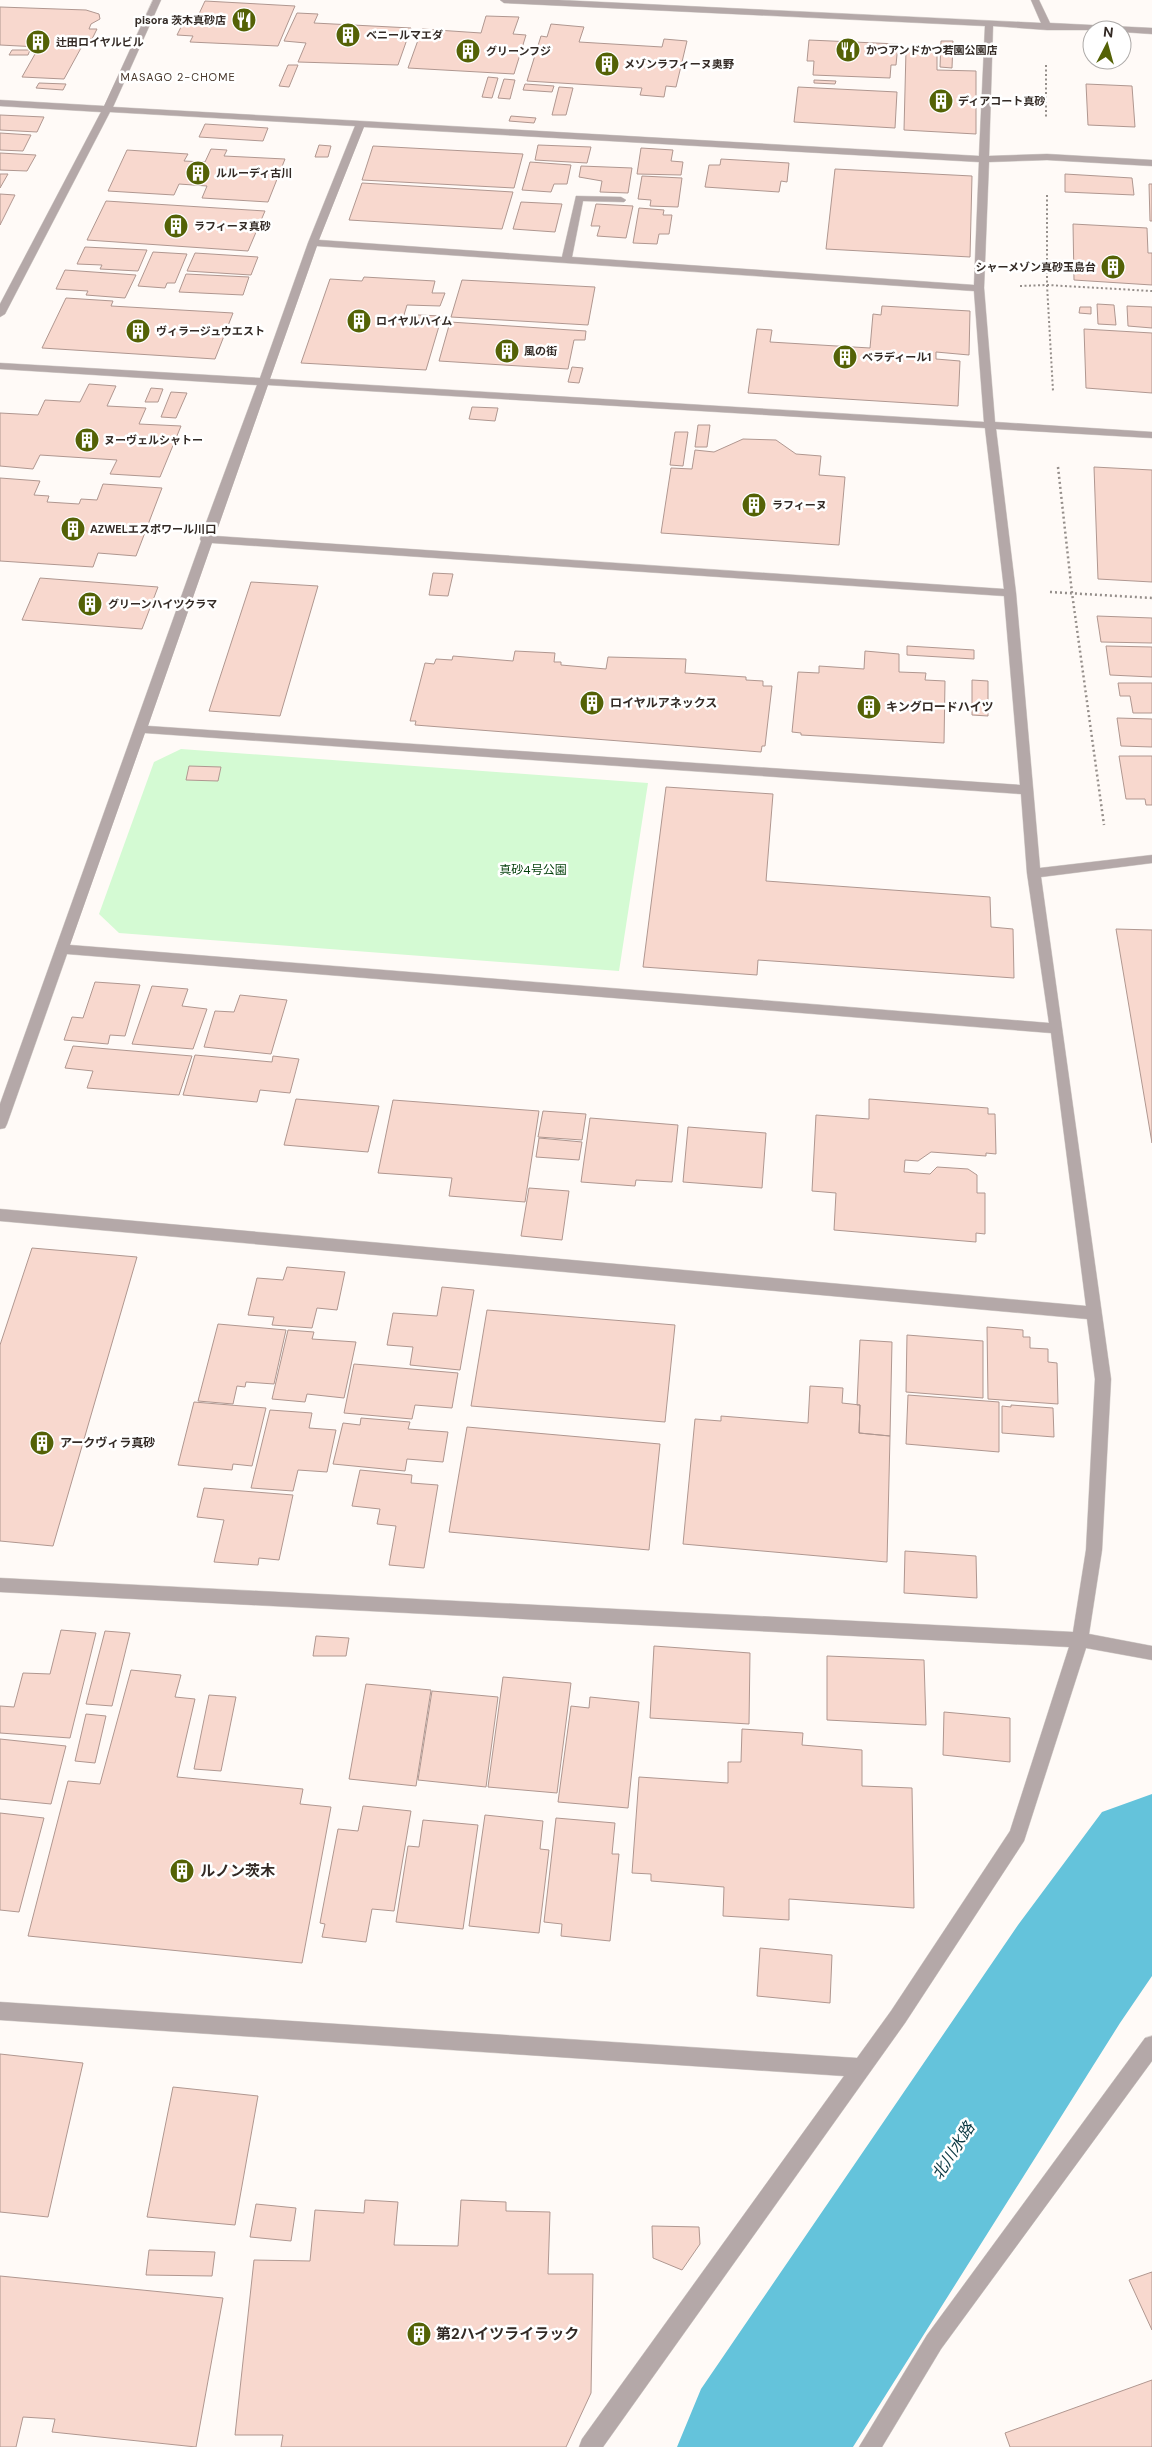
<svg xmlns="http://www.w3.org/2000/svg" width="1152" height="2447" viewBox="0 0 1152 2447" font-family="'DM Sans','Noto Sans JP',sans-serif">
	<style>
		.green { fill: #d4fad3 }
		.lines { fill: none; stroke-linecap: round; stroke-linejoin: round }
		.river { fill: #64c3db; fill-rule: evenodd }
		.building { fill: #f8d8ce; stroke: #b09790 }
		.minor-casing { stroke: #dad5d1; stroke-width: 1 }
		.path-far1 { stroke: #958e8a; stroke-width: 2; stroke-dasharray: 2 2.5; stroke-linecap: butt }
		.path { stroke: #958e8a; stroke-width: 2.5; stroke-dasharray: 2 3; stroke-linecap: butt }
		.minor { fill: #b4a8a8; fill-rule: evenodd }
		.labels { text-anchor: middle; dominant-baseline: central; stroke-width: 5; stroke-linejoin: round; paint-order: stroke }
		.far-poi-label { font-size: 11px; font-weight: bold; fill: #332a25; stroke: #fff; text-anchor: start }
		.far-neighbourhood-label { font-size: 11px; letter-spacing: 1px; fill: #463529; stroke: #fff }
		.poi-label { font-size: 12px; font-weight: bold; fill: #332a25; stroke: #fff; text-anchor: start }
		.park-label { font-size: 12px; fill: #003d08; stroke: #fff }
		.near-poi-label { font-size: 15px; font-weight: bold; fill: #332a25; stroke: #fff; text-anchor: start }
		.near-water-label { font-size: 16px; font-style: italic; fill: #0c3943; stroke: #fff }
	</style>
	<rect width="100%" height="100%" fill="#fffaf7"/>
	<path class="green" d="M181,749L648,783L619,971L119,933L99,914L154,762Z"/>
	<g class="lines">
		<path class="river" d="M1152,1794V1976L1120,2023L853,2447H677L701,2389L1018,1925L1102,1812Z"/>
	</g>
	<path class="building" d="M205,1L295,6L278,46L190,42L193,36L177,35L187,15L198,16Z
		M0,7L86,10L99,14L100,19L91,24L89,29H97L92,39H78L73,47L81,48L64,79L22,77L39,47L0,45Z
		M297,13L318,14L314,23L411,28L398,65L298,62L306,43L284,41Z
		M486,16L519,17L513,34L526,35L514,74L408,68L422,29L481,33Z
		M551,24L584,27L579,42L662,47L664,39L687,41L676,87L666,86L664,97L640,95L642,88L527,81L541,36L547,37Z
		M809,40L898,44L896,65H891L890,78L813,75L814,61H807Z
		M941,41H953L952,68L940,67Z
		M12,50H30L28,55H9Z
		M906,50L937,51V70L976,71V134L904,130Z
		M288,65H298L289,87L279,86Z
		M488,77L498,78L492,98L482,97Z
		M504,79L515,80L510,99L498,98Z
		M814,80L836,81L835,84L814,83Z
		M39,83L66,84L63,90L36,88Z
		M525,84L554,86L552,92L523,90Z
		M1086,84L1132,86L1135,127L1088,125Z
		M559,87L573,88L566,115H552Z
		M798,87L897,92L895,128L794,122Z
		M0,115L44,117L37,132L0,130Z
		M511,116L536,118L534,123L509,121Z
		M205,124L268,128L263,141L199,137Z
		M0,133L31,135L23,151L0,150Z
		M319,145L331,146L328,157H315Z
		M538,145L591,147L587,163L535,160Z
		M373,146L523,154L514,188L362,180Z
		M641,148L673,150L671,161L683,162L681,175L637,174Z
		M211,149L227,150L224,156L285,159L268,202L202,198L207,186L179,184L174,195L108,191L127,150L188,154L184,161L205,162Z
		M0,153L36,155L27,171L0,170Z
		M721,159L789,163L787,182L781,181L779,192L705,187L709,165H720Z
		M530,162L571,165L567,184H554L551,192L522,190Z
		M581,166L632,168L628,193L600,192L602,181L579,177Z
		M835,169L972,176L970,257L826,249Z
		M0,174H8L0,188Z
		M1065,174L1132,178L1134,195L1065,192Z
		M642,176L682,178L678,207L650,206L651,200L638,199Z
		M362,183L513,192L502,229L349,220Z
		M1149,184H1152V221H1150Z
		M0,194L15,195L0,225Z
		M106,201L265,211L248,251L87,240Z
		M521,202L562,204L555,232L513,229Z
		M596,204L633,206L626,238L597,236L600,226H591Z
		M639,208L664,210L663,215H672L669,234H659L657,244L633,243Z
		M1073,224L1147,228L1148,253H1152V285L1074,280Z
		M85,247L147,250L138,271L100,269L102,265L77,264Z
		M153,252L187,254L175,283H167L165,288L138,286Z
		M195,253L258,257L251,275L187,271Z
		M65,270L136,275L125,298L86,295L88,291L56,289Z
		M186,274L249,277L243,295L179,292Z
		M364,277L435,281L432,293H445L440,306L407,305L401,325L415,326L418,315L442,316L426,370L301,363L330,279L362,281Z
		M462,280L595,287L588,325L451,317Z
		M66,298L113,301L111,306L233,313L215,359L42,348Z
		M1097,304L1114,305L1116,325L1098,324Z
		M882,306L970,311L969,355L936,352V359L960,361L958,406L748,393L757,329L772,330L770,342L870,348L873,314L881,315Z
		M1127,306L1152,307V328L1128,326Z
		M1080,307H1091V314L1079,313Z
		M450,322L586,331L585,340H574L568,369L439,361Z
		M1084,329L1152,333V393L1086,388Z
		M572,367L583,368L579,383L568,382Z
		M89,384L116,386L107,406L146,408L139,424L181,426L160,477L110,474L117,460L40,455L33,469L0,466V413L38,415L45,400L80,402Z
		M151,388L163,389L158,402H145Z
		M171,392L187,393L176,418L161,417Z
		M472,407L498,408L495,421L469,419Z
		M698,425H710L707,447H695Z
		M675,432H688L683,466L670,465Z
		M743,439L776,440L796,454L821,456L819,475L845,477L839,545L661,533L671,468L692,469L695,450L714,452Z
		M1094,467L1152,470V582L1098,579Z
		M0,478L40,481L34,495L49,496L47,502L79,504L81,499L97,500L103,484L162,488L136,556L98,553L93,567L0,561Z
		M433,573L453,574L448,596L429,595Z
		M40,578L158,587L142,629L22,620Z
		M251,582L318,586L280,716L209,711Z
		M1097,616L1152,618V643L1101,642Z
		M907,646L974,650V659L907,655Z
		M1106,646L1152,647V677L1110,675Z
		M515,651L555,653L554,662H561V665L606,669L608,657L686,659L685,673L746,677V680L763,681V686H772L765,746H762L761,752L415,725L416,721H410L425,663L434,664L436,659L452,660L453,656L513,661Z
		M865,651L899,654V672L926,673L925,680L945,681L944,743L801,735V733L792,732L798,672L819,673V666L864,669Z
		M972,680L988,681V716L972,715Z
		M1118,683H1152V713H1133L1130,696H1120Z
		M1117,718L1152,719V747L1121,746Z
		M1119,756H1152V805H1146L1145,799H1126Z
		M189,766L221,767L218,781L186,780Z
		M666,787L773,794L766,881L990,897L991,927L1013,929L1014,978L758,960L757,975L643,967Z
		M1116,929L1152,930V1143Z
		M95,982L140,985L125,1036L110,1035L108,1044L64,1040L72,1017L83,1018Z
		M152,986L188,989L182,1006L207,1009L193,1049L132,1044Z
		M240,995L287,1000L271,1054L204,1047L215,1011L234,1012Z
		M73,1046L192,1056L179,1095L87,1088L93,1071L65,1068Z
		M195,1055L272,1062L273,1056L299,1059L290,1093L260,1090L257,1102L183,1095Z
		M296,1099L379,1106L368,1152L284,1145Z
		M869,1099L988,1108V1114H995L996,1154L986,1153V1156L931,1152L918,1161L905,1160L904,1172L930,1174L937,1167L968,1169L977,1175V1193H985V1234L976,1233V1242L834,1230L836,1193L812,1191L816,1115L869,1119Z
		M393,1100L539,1111L525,1202L449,1196L452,1178L378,1173Z
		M543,1111L586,1114L582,1140L538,1137Z
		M590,1118L678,1125L672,1182L636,1180L635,1186L581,1182Z
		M688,1127L766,1133L762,1188L683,1182Z
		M539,1138L582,1142L579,1160L536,1157Z
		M529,1188L569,1191L562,1240L521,1236Z
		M32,1248L137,1257L53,1546L0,1541V1345Z
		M287,1267L345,1272L337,1310L317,1308L312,1328L272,1325L274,1317L248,1315L257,1278L283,1280Z
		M442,1287L474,1290L460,1370L410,1365L413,1347L387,1345L393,1313L437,1316Z
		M487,1310L675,1325L665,1422L471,1406Z
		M218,1324L286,1330L274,1384L246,1382L245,1387L237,1386L233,1404L198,1401Z
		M987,1327L1023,1330V1337H1030V1348L1048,1349V1362L1057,1363L1058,1404L988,1399Z
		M288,1330L314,1332L312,1339L356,1342L344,1398L307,1394L305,1402L272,1399Z
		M907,1335L983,1341V1398L906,1392Z
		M860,1340L892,1342L890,1436L859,1433L860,1405H857Z
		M354,1364L458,1373L452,1408L415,1405L412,1419L344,1413Z
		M810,1386L843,1388L842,1403L860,1405L859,1433L890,1436L887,1562L683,1544L695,1419L721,1421V1416L808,1423Z
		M908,1395L999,1402V1452L906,1444Z
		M194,1402L266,1408L252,1466L233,1464L232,1470L178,1465Z
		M1011,1405L1053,1408L1054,1437L1002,1433V1406L1011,1407Z
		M270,1410L312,1413L309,1428L336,1430L327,1472L298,1470L293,1491L251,1488Z
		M361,1418L410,1422L408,1429L448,1432L443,1462L407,1459L405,1471L333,1464L343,1423L360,1425Z
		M467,1427L660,1444L649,1550L449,1532Z
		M360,1470L412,1475L411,1483L438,1485L424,1568L389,1565L396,1526L377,1524L380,1509L352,1506Z
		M204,1488L293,1495L279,1560L259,1558L258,1565L214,1562L224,1520L197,1517Z
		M905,1551L976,1556L977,1598L904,1593Z
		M61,1630L96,1633L70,1738L0,1733V1706L14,1707L23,1673L50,1674Z
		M105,1631L130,1633L112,1706L86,1704Z
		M316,1636L349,1638L346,1656H313Z
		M654,1646L750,1653L749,1724L650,1718Z
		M827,1656L924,1660L926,1725L827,1720Z
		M131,1670L181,1675L175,1697L195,1699L177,1777L303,1789L300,1804L331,1807L302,1963L28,1936L68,1781L100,1784Z
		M503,1677L571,1683L557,1793L488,1787Z
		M366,1684L431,1690L416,1786L349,1779Z
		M432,1691L498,1697L486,1787L418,1780Z
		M209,1695L236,1697L221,1771L194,1769Z
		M590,1697L639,1702L628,1808L558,1802L571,1706L589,1708Z
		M944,1712L1010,1718V1762L943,1755Z
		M86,1714L106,1716L95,1763L75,1761Z
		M742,1729L803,1733L802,1745L862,1750V1786L912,1788L914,1908L789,1899V1920L723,1916L724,1887L651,1881V1874L632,1873L639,1777L728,1783V1762H741Z
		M0,1739L66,1746L51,1804L0,1799Z
		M363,1806L411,1811L394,1911L372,1909L366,1942L322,1937L325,1924L320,1923L338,1829L358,1831Z
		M0,1813L44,1818L19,1912L0,1910Z
		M485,1815L543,1821L540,1849L549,1850L539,1933L469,1926Z
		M556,1818L615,1823L612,1854H619L610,1941L561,1936L562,1924L544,1922Z
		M423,1820L478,1825L463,1929L396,1922L408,1846L419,1847Z
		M760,1948L832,1955L830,2003L757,1996Z
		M0,2054L83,2063L48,2217L0,2212Z
		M173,2087L258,2096L235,2225L147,2217Z
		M365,2200L398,2202L394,2245L458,2246L461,2200L506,2202V2211L550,2212L548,2274H593L591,2393L566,2447H281L283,2435H235L254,2260L310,2261L315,2210L364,2213Z
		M256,2204L296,2208L291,2241L250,2237Z
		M652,2226L699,2227L700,2244L682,2270L653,2258Z
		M149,2250L215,2252L212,2276L146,2275Z
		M1152,2272V2330L1129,2280Z
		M0,2276L223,2298L196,2447L52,2432L55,2419L23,2417L16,2447H0Z
		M1152,2380V2447H1010L1005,2433Z"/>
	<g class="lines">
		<defs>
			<path id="minor" d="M153,0H161L113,107L979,156L985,26L504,3L500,0H559L1041,23L1031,0H1039L1050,23L1152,28V34L1122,32V30H1047L993,26L989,156L1047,154L1152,160V166L1047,160L989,162L984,288L995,422L1152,432V438L996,429L1016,593L1040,868L1152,855V863L1041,877L1111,1379L1102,1550L1089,1634L1152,1646V1660L1086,1648L1024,1841L905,2023L603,2447H579L582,2439L844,2076L0,2020V2002L857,2058L891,2011L1010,1831L1069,1647L0,1592V1578L1073,1632L1086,1550L1095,1379L1087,1319L0,1221V1209L1086,1306L1051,1033L67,954L7,1124L5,1128L0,1129V1104L201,541L200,539L257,385L0,369V363L260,378L308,243L355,126L110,112L5,314L0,317V304L101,112L0,106V100L104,106ZM364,127L979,162L974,285L572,257L583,201L624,202L626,200L621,197L576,196L562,257L319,240ZM317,246L974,291L984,422L270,379ZM268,385L985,428L1004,589L215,536ZM212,543L1004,596L1020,785L148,726ZM145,733L1021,794L1027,873L1049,1023L70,945Z
				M1152,2036V2061L941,2349L882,2447H859L927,2335L1145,2038Z"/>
		</defs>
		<use href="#minor" class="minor-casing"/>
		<path class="path-far1" d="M1046,65V119
			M1047,195V285L1053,391
			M1020,286L1047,285L1152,291"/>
		<path class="path" d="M1058,467L1072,593L1104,825
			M1050,592L1152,598"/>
		<use href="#minor" class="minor"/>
	</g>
	<defs>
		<symbol id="restaurant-disc" viewBox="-11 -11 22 22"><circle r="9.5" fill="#546206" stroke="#fff"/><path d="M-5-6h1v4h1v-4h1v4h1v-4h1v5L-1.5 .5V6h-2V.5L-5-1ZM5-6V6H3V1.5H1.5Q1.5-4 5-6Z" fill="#fff"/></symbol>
		<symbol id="building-disc" viewBox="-11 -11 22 22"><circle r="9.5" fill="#546206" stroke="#fff"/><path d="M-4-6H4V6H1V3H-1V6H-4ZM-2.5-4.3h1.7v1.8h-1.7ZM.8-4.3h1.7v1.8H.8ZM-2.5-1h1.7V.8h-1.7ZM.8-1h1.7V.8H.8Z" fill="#fff"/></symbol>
	</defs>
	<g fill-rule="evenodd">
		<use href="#restaurant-disc" x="230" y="6" width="28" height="28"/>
		<use href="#building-disc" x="334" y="21" width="28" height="28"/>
		<use href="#building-disc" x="24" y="28" width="28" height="28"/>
		<use href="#restaurant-disc" x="834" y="36" width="28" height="28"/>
		<use href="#building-disc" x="454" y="37" width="28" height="28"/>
		<use href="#building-disc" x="593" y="50" width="28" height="28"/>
		<use href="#building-disc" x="927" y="87" width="28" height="28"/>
		<use href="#building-disc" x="184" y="159" width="28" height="28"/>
		<use href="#building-disc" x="162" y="212" width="28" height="28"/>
		<use href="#building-disc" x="1099" y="253" width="28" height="28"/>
		<use href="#building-disc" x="345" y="307" width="28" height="28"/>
		<use href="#building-disc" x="124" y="317" width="28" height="28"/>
		<use href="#building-disc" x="493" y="337" width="28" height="28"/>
		<use href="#building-disc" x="831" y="343" width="28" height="28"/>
		<use href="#building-disc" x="73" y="426" width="28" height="28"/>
		<use href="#building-disc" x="740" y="491" width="28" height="28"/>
		<use href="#building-disc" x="59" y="515" width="28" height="28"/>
		<use href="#building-disc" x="76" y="590" width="28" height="28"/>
		<use href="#building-disc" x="578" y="689" width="28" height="28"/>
		<use href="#building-disc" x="855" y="693" width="28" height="28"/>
		<use href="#building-disc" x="28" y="1429" width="28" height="28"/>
		<use href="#building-disc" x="168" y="1857" width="28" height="28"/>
		<use href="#building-disc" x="405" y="2320" width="28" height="28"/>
	</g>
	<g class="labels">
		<g class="far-poi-label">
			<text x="226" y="20" text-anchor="end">pisora 茨木真砂店</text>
			<text x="366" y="35">ベニールマエダ</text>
			<text x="56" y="42">辻田ロイヤルビル</text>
			<text x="866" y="50">かつアンドかつ若園公園店</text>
			<text x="486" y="51">グリーンフジ</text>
			<text x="624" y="64">メゾンラフィーヌ奥野</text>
			<text x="958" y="101">ディアコート真砂</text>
			<text x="216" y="173">ルルーディ古川</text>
			<text x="194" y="226">ラフィーヌ真砂</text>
			<text x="1096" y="267" text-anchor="end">シャーメゾン真砂玉島台</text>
			<text x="376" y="321">ロイヤルハイム</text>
			<text x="156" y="331">ヴィラージュウエスト</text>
			<text x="524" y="351">風の街</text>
			<text x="862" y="357">ベラディール1</text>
			<text x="104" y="440">ヌーヴェルシャトー</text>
			<text x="772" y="505">ラフィーヌ</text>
			<text x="90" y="529">AZWELエスポワール川口</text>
			<text x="108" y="604">グリーンハイツクラマ</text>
		</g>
		<g class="far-neighbourhood-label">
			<text x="178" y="77">MASAGO 2-CHOME</text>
		</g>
		<g class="poi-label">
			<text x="610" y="703">ロイヤルアネックス</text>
			<text x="886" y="707">キングロードハイツ</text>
			<text x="60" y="1443">アークヴィラ真砂</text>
		</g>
		<g class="park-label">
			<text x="533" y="870">真砂4号公園</text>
		</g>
		<g class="near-poi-label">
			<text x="200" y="1871">ルノン茨木</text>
			<text x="436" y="2334">第2ハイツライラック</text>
		</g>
		<g class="near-water-label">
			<text transform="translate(953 2151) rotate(-57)">北川水路</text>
		</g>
	</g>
	<g transform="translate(1107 45) rotate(6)"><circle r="24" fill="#ffffff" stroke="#adaaa8"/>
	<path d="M0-4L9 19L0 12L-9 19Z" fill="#546206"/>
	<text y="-8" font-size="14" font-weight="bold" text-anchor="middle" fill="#332a25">N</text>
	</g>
</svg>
